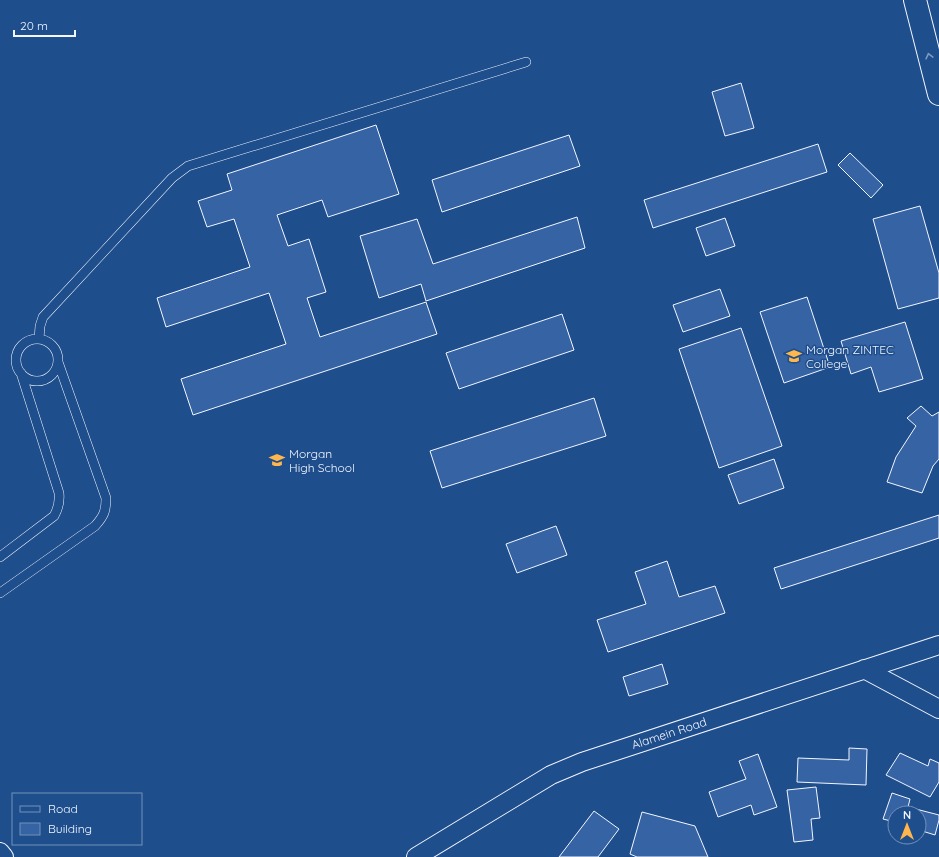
<svg xmlns="http://www.w3.org/2000/svg" width="939" height="857" viewBox="0 0 939 857" font-family="Quicksand,sans-serif">
	<style>
		.building { fill: #3563a3; stroke: #f2f6ff }
		.lines { fill: none; stroke-linecap: round; stroke-linejoin: round }
		.lane-casing { stroke: #f2f6ff; stroke-width: 10 }
		.street-casing { stroke: #f2f6ff; stroke-width: 20 }
		.secondary-casing { stroke: #f2f6ff; stroke-width: 24 }
		.lane { stroke: #1f4e8c; stroke-width: 9 }
		.street { stroke: #1f4e8c; stroke-width: 18 }
		.secondary { stroke: #1f4e8c; stroke-width: 22 }
		.oneway { stroke: #7e9ac0 }
		.labels { text-anchor: middle; dominant-baseline: central; stroke-width: 3; stroke-linejoin: round; paint-order: stroke }
		.poi-label { font-size: 12px; fill: #f2f6ff; stroke: #1f4e8c; text-anchor: start }
		.street-label { font-size: 12px; fill: #f2f6ff; stroke: #1f4e8c }
	</style>
	<rect width="100%" height="100%" fill="#1f4e8c"/>
	<path class="building" d="M741,83L754,128L725,136L712,92Z
		M376,125L399,194L328,217L322,200L277,215L288,246L309,239L326,292L307,298L320,337L426,302L437,334L193,415L181,379L286,344L269,293L166,327L157,298L250,267L234,219L207,227L198,201L232,190L227,174Z
		M569,135L580,166L442,212L432,180Z
		M818,144L827,172L653,228L644,200Z
		M850,153L883,185L871,198L838,165Z
		M920,206L939,273V298L898,309L873,219Z
		M577,217L585,248L426,301L421,284L379,298L360,236L417,219L433,264Z
		M725,218L735,246L706,256L696,228Z
		M720,289L730,316L683,332L673,305Z
		M807,297L830,367L784,383L760,312Z
		M562,314L574,350L459,389L446,353Z
		M905,322L923,379L879,392L871,367L851,374L841,341Z
		M741,328L782,446L719,468L679,349Z
		M594,398L606,436L442,488L430,451Z
		M921,406L932,416L939,412V459L933,466L922,493L887,482L896,457L916,426L907,418Z
		M774,459L784,488L739,504L728,475Z
		M939,515V538L781,589L774,568Z
		M556,526L567,555L517,573L506,544Z
		M667,561L679,597L715,586L725,613L608,652L597,620L646,604L635,572Z
		M662,664L668,684L629,696L623,677Z
		M849,748L867,749L866,785L797,782L798,758L849,760Z
		M900,753L928,766L930,759L939,763V782L930,797L886,775Z
		M758,754L777,807L754,815L751,805L718,817L709,792L746,779L739,761Z
		M816,787L820,818L811,819L813,840L794,842L787,790Z
		M892,793L910,799L908,807L939,815V820L935,835L919,830V813H895V822L883,819Z
		M594,811L619,829L598,857H559Z
		M642,812L695,826L708,857H637L630,854Z"/>
	<g class="lines">
		<defs>
			<path id="lane" d="M39,339L40,326L43,317L172,178L188,166L526,62
				M16 360a21 21 0 1 1 42 0a21 21 0 1 1-42 0Z
				M0,557L54,516C58,509 60,502 59,493L21,373
				M0,593L95,526C104,516 106,511 106,498L58,362"/>
			<path id="street" d="M864,669L939,709
				M0,852L4,857
				M416,857L551,775L582,762L939,645"/>
			<path id="secondary" d="M915,0L939,94"/>
		</defs>
		<use href="#lane" class="lane-casing"/>
		<use href="#street" class="street-casing"/>
		<use href="#secondary" class="secondary-casing"/>
		<use href="#lane" class="lane"/>
		<use href="#street" class="street"/>
		<use href="#secondary" class="secondary"/>
	</g>
	<defs><path id="oneway-chevron" d="M-2-3.5L2.5 0L-2 3.5" fill="none" stroke-width="1.6" stroke-linecap="round" stroke-linejoin="round"/></defs>
	<use class="oneway" href="#oneway-chevron" transform="translate(929 56) rotate(-104)"/>
	<defs>
		<symbol id="school-bare" viewBox="-9 -9 18 18"><path d="M0-5L7-2L0 1L-7-2ZM-4 1L0 2.5L4 1V4Q0 6-4 4Z" fill="#ffb74d" stroke="#1f4e8c" stroke-width="2.5" paint-order="stroke"/></symbol>
	</defs>
	<g fill-rule="evenodd">
		<use href="#school-bare" x="783" y="345" width="22" height="22"/>
		<use href="#school-bare" x="266" y="449" width="22" height="22"/>
	</g>
	<g class="labels">
		<g class="poi-label">
			<text x="806" y="349">Morgan ZINTEC<tspan x="806" dy="14">College</tspan></text>
			<text x="289" y="453">Morgan<tspan x="289" dy="14">High School</tspan></text>
		</g>
		<g class="street-label">
			<text transform="translate(669 733) rotate(-18)">Alamein Road</text>
		</g>
	</g>
	<rect x="12" y="793" width="130" height="52" fill="#1f4e8c" stroke="#7391ba"/>
	<rect x="20" y="806" width="20" height="6" fill="#1f4e8c" stroke="#7391ba"/>
	<text x="48" y="813" font-size="12" fill="#f2f6ff">Road</text>
	<rect x="20" y="823" width="20" height="12" fill="#3563a3" stroke="#7391ba"/>
	<text x="48" y="833" font-size="12" fill="#f2f6ff">Building</text>
	<g transform="translate(907 825)"><circle r="19" fill="#1f4e8c" stroke="#7391ba"/>
	<path d="M0-3L7 15L0 10L-7 15Z" fill="#ffb74d"/>
	<text y="-6" font-size="11" font-weight="bold" text-anchor="middle" fill="#f2f6ff">N</text>
	</g>
	<path d="M14 30v6h61v-6" fill="none" stroke="#f2f6ff" stroke-width="2"/>
	<text x="20" y="30" font-size="12" fill="#f2f6ff" stroke="#1f4e8c" stroke-width="3" paint-order="stroke">20 m</text>
</svg>
